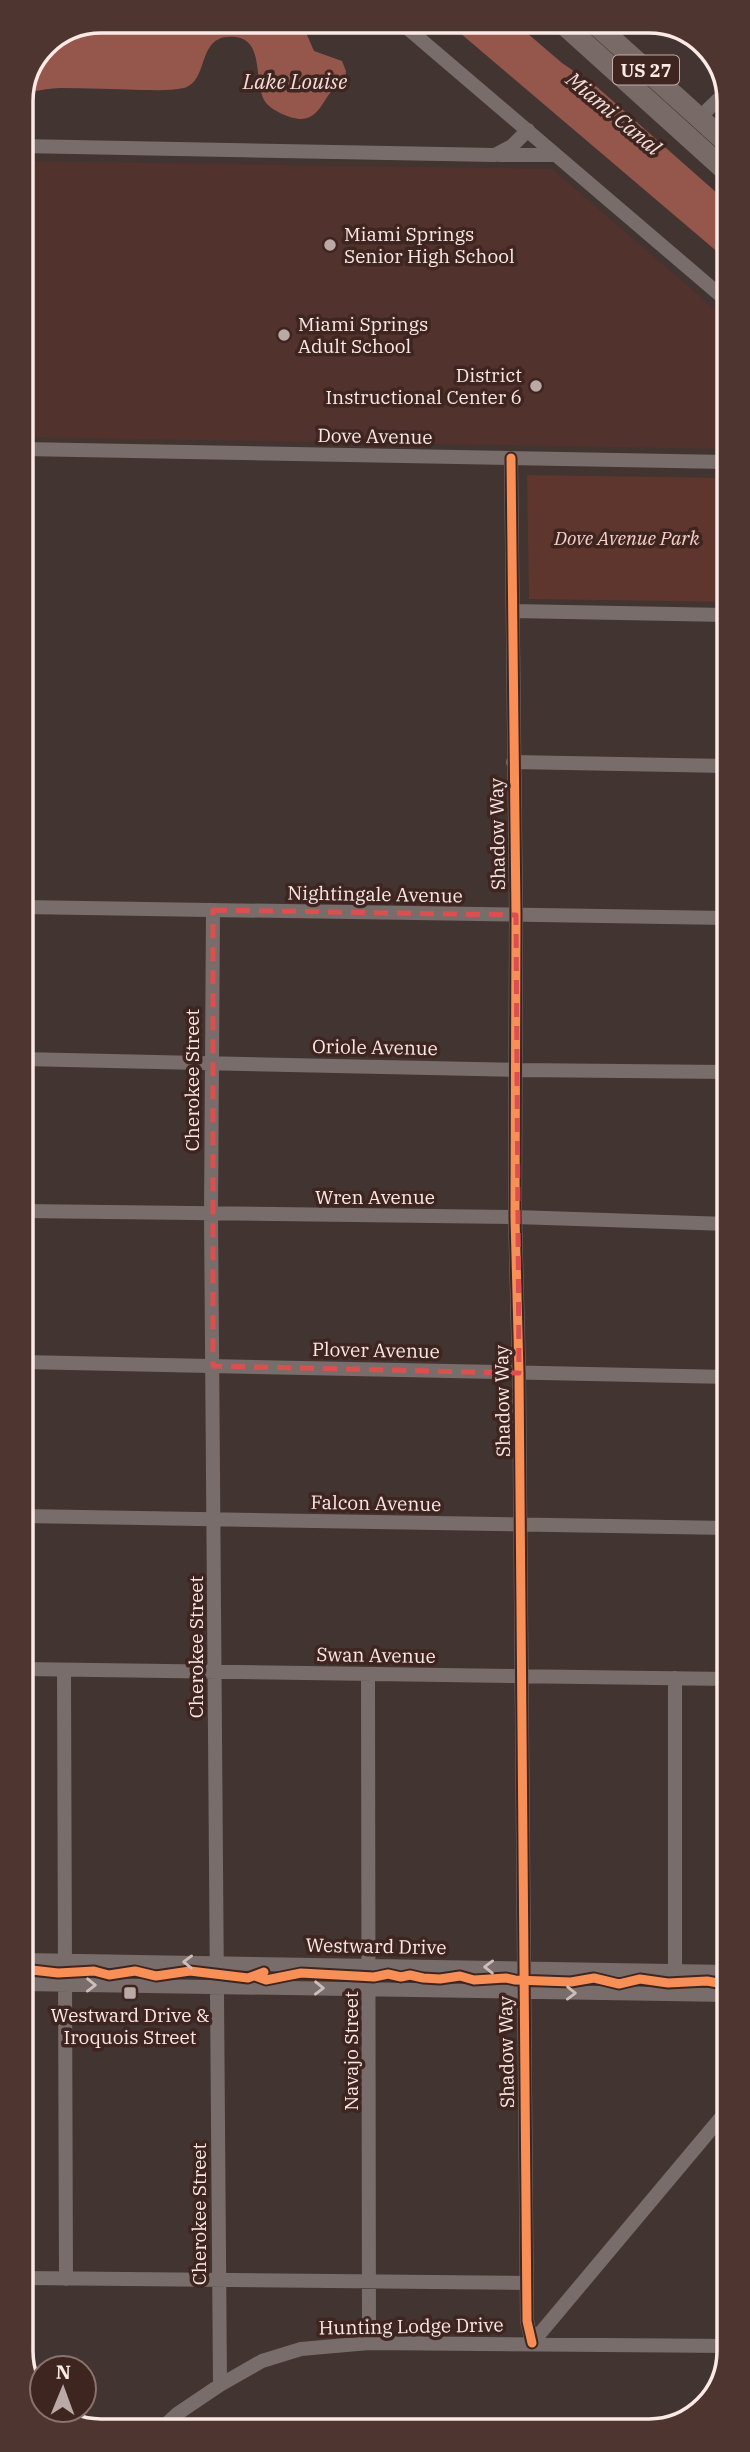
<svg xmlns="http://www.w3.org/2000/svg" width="750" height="2452" viewBox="0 0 750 2452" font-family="'IBM Plex Serif',serif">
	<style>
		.built { fill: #52322d }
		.green { fill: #5e362e }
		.water { fill: #95574b }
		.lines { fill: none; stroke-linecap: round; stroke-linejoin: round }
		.minor { stroke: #786d6b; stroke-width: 14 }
		.highway { stroke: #786a67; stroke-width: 21 }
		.cycleway-casing { stroke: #3f2520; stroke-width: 13 }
		.cycleway { stroke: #f78f57; stroke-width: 9 }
		.oneway { stroke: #cdbebb }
		.marked { fill: none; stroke: #dd4f4e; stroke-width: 5; stroke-dasharray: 14 9; stroke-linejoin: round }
		.poi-dot { fill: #baaaa7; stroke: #3f2520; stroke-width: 2.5 }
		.labels { text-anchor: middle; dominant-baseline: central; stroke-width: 7; stroke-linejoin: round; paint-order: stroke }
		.shield { fill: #3f2520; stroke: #c3aeab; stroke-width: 2 }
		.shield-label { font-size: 18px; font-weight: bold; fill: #fbe9e6 }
		.poi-label { font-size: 19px; fill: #fbe9e6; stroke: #3f2520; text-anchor: start }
		.street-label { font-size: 19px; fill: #fbe9e6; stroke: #3f2520 }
		.park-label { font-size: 19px; font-style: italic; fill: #f8d0c7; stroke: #3f2520 }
		.water-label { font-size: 21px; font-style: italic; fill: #f4dfda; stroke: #3f2520 }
		.rim { fill: none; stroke: #fbe9e6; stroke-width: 3.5 }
	</style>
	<rect width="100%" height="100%" fill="#423431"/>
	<path class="built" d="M21,161L552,169L727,320V449L22,437Z"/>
	<path class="green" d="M527,475L727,478V602L529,599Z"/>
	<path class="water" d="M102,21H297L304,28L314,51L342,61L346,71L345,81C341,84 336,87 332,91C324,99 320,114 307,118C300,121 289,117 282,114C277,111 272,109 268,105C251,89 267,41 236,37C195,32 211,80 184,88C170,91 154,90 141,90C114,89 87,88 61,88C48,88 37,92 24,91L45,44Z
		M446,21H513L562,63L597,87L726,201L727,260Z"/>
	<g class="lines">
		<path class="minor" d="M399,21L727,301
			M699,118L726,92
			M21,146L495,155L512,146L528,130
			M500,155H556
			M22,449L727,462
			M511,458L516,915L515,1217L519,1373L527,2321L532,2343
			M513,611L727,615
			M513,762L727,766
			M22,907L727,918
			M213,910L211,1215L220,2385
			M22,1059L517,1070L728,1072
			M22,1211L515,1217L728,1224
			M23,1362L728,1377
			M23,1516L728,1528
			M23,1669L728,1679
			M64,1670L66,2279
			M368,1674L369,2343
			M675,1678V1971
			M23,1960L729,1972
			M23,1984L729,1995
			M24,2278L526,2283
			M532,2343L729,2108
			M159,2431L177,2414L220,2385L262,2361L301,2349L369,2343L729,2346"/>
		<path class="highway" d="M560,21L726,171
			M592,21L726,142"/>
		<defs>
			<path id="cycleway" d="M511,458L516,915L515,1217L519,1373L527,2321L532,2343
				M23,1969L58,1973L94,1971L109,1975L135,1971L156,1976L190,1971L248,1978L264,1972
				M255,1976L266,1980L301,1973L374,1977L388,1974L401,1977L410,1975L423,1978L440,1979L460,1976L474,1980L506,1978L515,1980L571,1982L594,1978L619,1984L640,1979L668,1983L707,1981L729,1985"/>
		</defs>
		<use href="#cycleway" class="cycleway-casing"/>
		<use href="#cycleway" class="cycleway"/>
	</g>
	<defs><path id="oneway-chevron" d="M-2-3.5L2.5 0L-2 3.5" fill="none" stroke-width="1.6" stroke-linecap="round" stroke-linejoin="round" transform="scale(1.75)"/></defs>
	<g class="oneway">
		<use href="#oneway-chevron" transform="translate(188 1962) rotate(-179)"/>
		<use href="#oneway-chevron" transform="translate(489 1967) rotate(-179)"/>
		<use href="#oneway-chevron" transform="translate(91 1985) rotate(1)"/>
		<use href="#oneway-chevron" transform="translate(319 1988) rotate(1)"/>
		<use href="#oneway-chevron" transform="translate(571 1993) rotate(1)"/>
	</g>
	<path class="marked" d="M213,910L516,915L519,1373L213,1366Z"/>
	<g class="poi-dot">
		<circle cx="330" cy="245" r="7"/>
		<circle cx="284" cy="335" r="7"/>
		<circle cx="536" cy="386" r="7"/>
		<rect x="123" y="1986" width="14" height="14" rx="3.5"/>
	</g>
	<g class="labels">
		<rect class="shield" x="613" y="55.5" width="66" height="29" rx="5"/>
		<g class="shield-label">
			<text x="646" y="70">US 27</text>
		</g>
		<g class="poi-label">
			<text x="344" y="234">Miami Springs<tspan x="344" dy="22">Senior High School</tspan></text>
			<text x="298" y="324">Miami Springs<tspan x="298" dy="22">Adult School</tspan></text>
			<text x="522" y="375" text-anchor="end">District<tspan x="522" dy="22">Instructional Center 6</tspan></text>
			<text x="130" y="2015" text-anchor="middle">Westward Drive &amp;<tspan x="130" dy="22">Iroquois Street</tspan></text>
		</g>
		<g class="street-label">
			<text transform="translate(375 436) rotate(1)">Dove Avenue</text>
			<text transform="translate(497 834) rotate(-91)">Shadow Way</text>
			<text transform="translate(375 894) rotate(1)">Nightingale Avenue</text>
			<text transform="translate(375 1047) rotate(1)">Oriole Avenue</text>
			<text transform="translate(192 1080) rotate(-90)">Cherokee Street</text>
			<text x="375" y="1197">Wren Avenue</text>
			<text transform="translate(376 1350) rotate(1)">Plover Avenue</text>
			<text transform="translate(502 1401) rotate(-91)">Shadow Way</text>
			<text transform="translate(376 1503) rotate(1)">Falcon Avenue</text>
			<text transform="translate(196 1647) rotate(-90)">Cherokee Street</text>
			<text transform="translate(376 1655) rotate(1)">Swan Avenue</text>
			<text transform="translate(376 1946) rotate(1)">Westward Drive</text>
			<text transform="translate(351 2051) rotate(-90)">Navajo Street</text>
			<text transform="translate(506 2052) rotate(-91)">Shadow Way</text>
			<text transform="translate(199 2214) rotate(-90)">Cherokee Street</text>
			<text transform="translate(411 2326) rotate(-1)">Hunting Lodge Drive</text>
		</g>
		<g class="park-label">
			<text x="627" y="538">Dove Avenue Park</text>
		</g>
		<g class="water-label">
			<text x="295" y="81">Lake Louise</text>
			<text transform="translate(614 113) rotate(40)">Miami Canal</text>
		</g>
	</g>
	<path d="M0 0H750V2452H0ZM101 33H649A68 68 0 0 1 717 101V2351A68 68 0 0 1 649 2419H101A68 68 0 0 1 33 2351V101A68 68 0 0 1 101 33Z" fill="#4e3530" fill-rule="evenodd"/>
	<path class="rim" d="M101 33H649A68 68 0 0 1 717 101V2351A68 68 0 0 1 649 2419H101A68 68 0 0 1 33 2351V101A68 68 0 0 1 101 33Z"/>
	<g transform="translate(63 2389) rotate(1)"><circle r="33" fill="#3f2520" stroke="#8a736f" stroke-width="2"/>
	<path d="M0-5L12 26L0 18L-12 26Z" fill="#baaaa7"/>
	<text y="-10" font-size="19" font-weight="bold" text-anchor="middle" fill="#fbe9e6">N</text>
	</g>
</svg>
